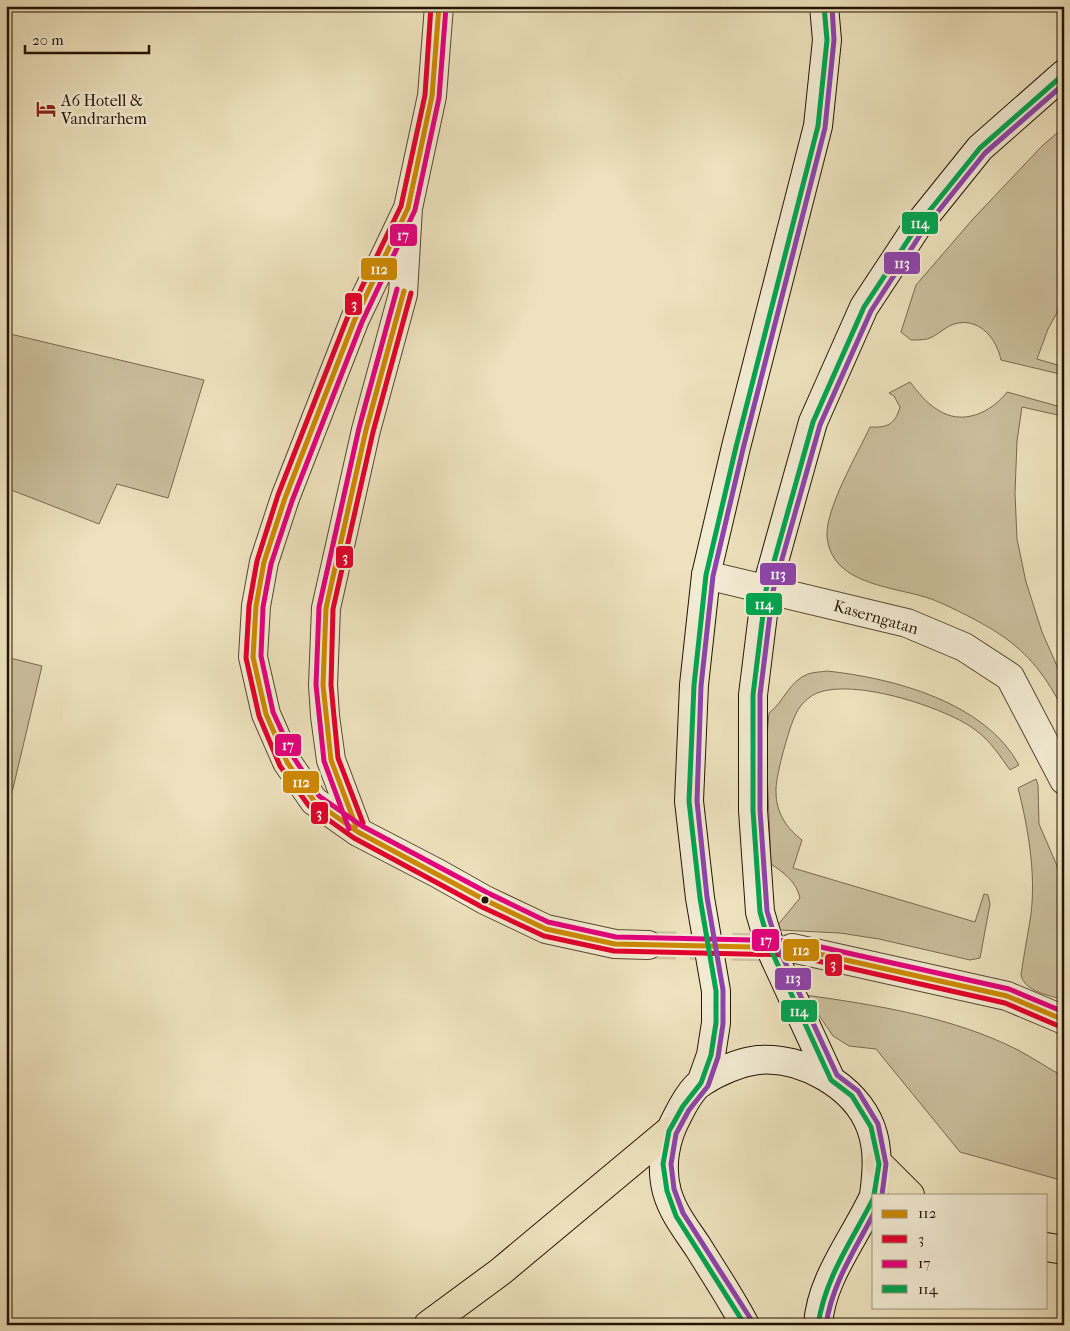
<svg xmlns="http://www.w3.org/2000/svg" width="1070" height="1331" viewBox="0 0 1070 1331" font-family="'IM FELL French Canon',serif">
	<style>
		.green { fill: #cbbf9d; stroke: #78694e }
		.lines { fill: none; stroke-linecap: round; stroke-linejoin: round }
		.street-tunnel { stroke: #cfc3a1; stroke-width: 28; stroke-dasharray: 28 14; stroke-linecap: butt }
		.street-casing { stroke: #58472f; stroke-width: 30 }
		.secondary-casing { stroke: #261300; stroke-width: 30 }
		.highway-casing { stroke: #261300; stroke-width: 30 }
		.street { stroke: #f3ecd4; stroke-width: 28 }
		.secondary { stroke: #f3ecd4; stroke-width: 28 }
		.highway { stroke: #ede2bd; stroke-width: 28 }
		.bus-1-casing { stroke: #f3ecd4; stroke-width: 9 }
		.bus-2-casing { stroke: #f3ecd4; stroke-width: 9 }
		.bus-3-casing { stroke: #f3ecd4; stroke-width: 9 }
		.bus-4-casing { stroke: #f3ecd4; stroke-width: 9 }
		.bus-5-casing { stroke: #f3ecd4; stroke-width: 9 }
		.bus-1 { stroke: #cd8900; stroke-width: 5 }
		.bus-2 { stroke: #e4002b; stroke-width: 5 }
		.bus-3 { stroke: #e5007d; stroke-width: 5 }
		.bus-4 { stroke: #00a651; stroke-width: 5 }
		.bus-5 { stroke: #8e44ad; stroke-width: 5 }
		.bus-dot { fill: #261300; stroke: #f3ecd4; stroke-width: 2 }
		.labels { text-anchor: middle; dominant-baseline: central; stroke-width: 5; stroke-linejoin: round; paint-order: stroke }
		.poi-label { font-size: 16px; fill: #261300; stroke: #f3ecd4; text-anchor: start }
		.street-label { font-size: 16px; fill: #261300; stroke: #f3ecd4 }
		.line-badge { stroke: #f3ecd4; stroke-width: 2 }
		.badge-label { font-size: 14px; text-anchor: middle; font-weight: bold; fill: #fff }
	</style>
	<rect width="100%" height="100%" fill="#ede2bd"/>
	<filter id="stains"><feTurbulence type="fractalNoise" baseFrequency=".004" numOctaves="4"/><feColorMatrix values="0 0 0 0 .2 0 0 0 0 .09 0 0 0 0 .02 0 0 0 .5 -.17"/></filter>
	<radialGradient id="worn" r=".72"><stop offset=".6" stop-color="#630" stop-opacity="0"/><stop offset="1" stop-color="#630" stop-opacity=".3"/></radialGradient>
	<path class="green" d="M1064,127V300L1048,329L1037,359L1064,367V375L1001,360C997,340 981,319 958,323C946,325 938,336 927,339C922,340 916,340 911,340L901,332L916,285L973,219L1042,146Z
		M6,333L204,380L168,498L117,484L99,524L6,488Z
		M910,382C918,392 926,403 938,410C962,426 991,413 1007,392L1061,407L1062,413L1058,415L1022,407L1017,441L1015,493L1017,539L1026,582L1042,632L1064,682V711C1046,677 1031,655 998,633C979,621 955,609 934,600C897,586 832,587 827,537C825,509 858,453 870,427C888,428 895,424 900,407L894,396L889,393Z
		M6,657L42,666L6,818Z
		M827,671C893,678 985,702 1019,765L1010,770C1000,756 991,742 978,732C950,708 842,673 810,697C803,702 797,710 794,718C788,732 775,778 776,792C776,812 786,828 802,840L793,868L975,922L984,894L988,895L990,904L980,958L970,960L879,939L840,933L779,930L777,926L800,898C796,881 784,873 771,864L766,747L769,713C784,702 789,681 808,674C814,672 821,672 827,671Z
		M1036,779L1038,785L1039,824L1064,882V1000C1049,995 1025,992 1021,975C1024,954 1028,934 1031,914C1036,873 1028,827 1018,788Z
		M805,995C876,1005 953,1017 1018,1050C1033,1058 1048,1068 1064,1077V1181L960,1152L876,1049L849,1046L833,1036Z"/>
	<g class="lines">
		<path class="street-tunnel" d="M648,945L792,948"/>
		<defs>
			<path id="street" d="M408,208L355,319L285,498L264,562L256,606L253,657L266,714L287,762L314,801L358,832L437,873L485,900L546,929L615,944L648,945
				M706,575L907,623L964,647L1010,677L1064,780
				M358,832L331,760L325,716L323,685L326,608L366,430L403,294L408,208L432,96L439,6
				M792,948L1007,996L1064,1020"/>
			<path id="secondary" d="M831,1080L771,950L760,912L753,810V695L766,590L813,422L864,307L918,225L980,148L1064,74
				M701,1083L711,1055L716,1023V991L700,898L689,801L694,685L706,575L736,447L818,126L827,40L824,6
				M745,1325C731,1298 714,1273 698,1247C686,1229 673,1213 667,1192C660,1166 665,1138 678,1115C683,1105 692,1088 702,1082C717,1072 740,1062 758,1060C802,1056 856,1086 871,1128C879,1150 877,1172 874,1195
				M818,1325C821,1278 855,1238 874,1196"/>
			<path id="highway" d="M879,1164L910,1195
				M1046,1247L1064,1250
				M428,1325L500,1272L669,1131"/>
		</defs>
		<use href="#street" class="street-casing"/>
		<use href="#secondary" class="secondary-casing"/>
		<use href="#highway" class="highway-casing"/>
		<use href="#street" class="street"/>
		<use href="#secondary" class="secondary"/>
		<use href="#highway" class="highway"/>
		<defs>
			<path id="bus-1" d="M439,6L432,96L408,208L355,319L285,498L264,562L256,606L253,657L266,714L287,762L314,801L358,832L485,900L546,929L615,944L792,948L1007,996L1064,1020
				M356,826L331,760L323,685L326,608L366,430L404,291"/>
			<path id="bus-2" d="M431,6L425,95L401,206L348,316L278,495L257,561L249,606L246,658L259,716L280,766L309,806L354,838L482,907L544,936L614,951L791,955L1005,1003L1061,1027
				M363,823L338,758L331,685L333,609L373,432L411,293"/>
			<path id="bus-3" d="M446,7L439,98L415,210L362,322L292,501L271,564L263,607L261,656L273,712L294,758L319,796L362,826L488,893L548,922L616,937L794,941L1009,989L1064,1012
				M349,829L324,761L316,685L319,607L359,428L397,289"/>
			<path id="bus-4" d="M874,1195L879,1164L871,1127L852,1096L831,1080L771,950L760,912L753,810V695L766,590L813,422L864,307L918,225L980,148L1064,74
				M745,1325L676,1216L667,1191L663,1164L669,1131L683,1106L701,1083L711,1055L716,1023V991L700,898L689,801L694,685L706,575L736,447L818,126L827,40L824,6
				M818,1325C825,1277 853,1239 874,1197"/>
			<path id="bus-5" d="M882,1195L886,1164L878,1124L858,1091L837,1075L778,947L767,911L760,810V695L773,591L820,425L871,311L924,229L985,153L1064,84
				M752,1321L683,1213L674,1189L671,1164L676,1134L689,1110L708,1086L718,1057L723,1024V990L707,897L697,801L701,686L713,576L743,449L825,128L834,40L832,6
				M826,1325C832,1283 855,1250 874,1213"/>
		</defs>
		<use href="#bus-1" class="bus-1-casing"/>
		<use href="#bus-2" class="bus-2-casing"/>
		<use href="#bus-3" class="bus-3-casing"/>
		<use href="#bus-4" class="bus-4-casing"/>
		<use href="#bus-5" class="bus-5-casing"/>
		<use href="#bus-1" class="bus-1"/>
		<use href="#bus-2" class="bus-2"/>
		<use href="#bus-3" class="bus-3"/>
		<use href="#bus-4" class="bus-4"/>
		<use href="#bus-5" class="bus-5"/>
	</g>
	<defs>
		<symbol id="hotel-bare" viewBox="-9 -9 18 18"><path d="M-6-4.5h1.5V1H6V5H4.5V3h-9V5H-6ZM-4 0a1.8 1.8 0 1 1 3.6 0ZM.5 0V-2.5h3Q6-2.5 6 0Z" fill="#8f2418" stroke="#f3ecd4" stroke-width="2.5" paint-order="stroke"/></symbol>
	</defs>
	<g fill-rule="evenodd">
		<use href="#hotel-bare" x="32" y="95" width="28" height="28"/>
	</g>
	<circle class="bus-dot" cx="485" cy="900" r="4.5"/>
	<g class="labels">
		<g class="poi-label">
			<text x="61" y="100">A6 Hotell &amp;<tspan x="61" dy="18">Vandrarhem</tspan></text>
		</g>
		<g class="street-label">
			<text transform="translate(876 617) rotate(16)">Kaserngatan</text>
		</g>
	</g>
	<g class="line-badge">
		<rect x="901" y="211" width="38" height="24" rx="5" fill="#00a651"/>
		<rect x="389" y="223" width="29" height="24" rx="5" fill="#e5007d"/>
		<rect x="883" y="251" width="38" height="24" rx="5" fill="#8e44ad"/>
		<rect x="360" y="257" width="38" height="24" rx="5" fill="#cd8900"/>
		<rect x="344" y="292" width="19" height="24" rx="5" fill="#e4002b"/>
		<rect x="335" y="545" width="19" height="24" rx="5" fill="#e4002b"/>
		<rect x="759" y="562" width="38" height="24" rx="5" fill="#8e44ad"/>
		<rect x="745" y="592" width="38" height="24" rx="5" fill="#00a651"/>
		<rect x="274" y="733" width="28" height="24" rx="5" fill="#e5007d"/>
		<rect x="282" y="770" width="38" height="24" rx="5" fill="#cd8900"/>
		<rect x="310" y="801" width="19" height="24" rx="5" fill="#e4002b"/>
		<rect x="751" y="928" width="29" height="24" rx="5" fill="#e5007d"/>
		<rect x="782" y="938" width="38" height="24" rx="5" fill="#cd8900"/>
		<rect x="824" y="953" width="19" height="24" rx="5" fill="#e4002b"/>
		<rect x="774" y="967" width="38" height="24" rx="5" fill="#8e44ad"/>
		<rect x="780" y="999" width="38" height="24" rx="5" fill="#00a651"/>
	</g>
	<g class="badge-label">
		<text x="920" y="228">114</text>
		<text x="403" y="240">17</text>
		<text x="902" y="268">113</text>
		<text x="379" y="274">112</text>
		<text x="354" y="309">3</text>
		<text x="345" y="562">3</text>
		<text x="778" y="579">113</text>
		<text x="764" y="609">114</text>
		<text x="288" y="750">17</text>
		<text x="301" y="787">112</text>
		<text x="319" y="818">3</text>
		<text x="766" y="945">17</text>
		<text x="801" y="955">112</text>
		<text x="833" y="969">3</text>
		<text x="793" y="983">113</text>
		<text x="799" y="1016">114</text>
	</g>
	<rect width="1070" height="1331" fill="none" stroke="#ede2bd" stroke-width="25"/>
	<rect x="8" y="8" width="1055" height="1316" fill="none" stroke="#261300" stroke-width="2.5"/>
	<rect x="12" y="12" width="1045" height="1306" fill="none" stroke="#261300"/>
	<rect x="872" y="1194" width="175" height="115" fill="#f3ecd4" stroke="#a1957f"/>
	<rect x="882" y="1210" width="25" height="8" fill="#cd8900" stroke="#a1957f"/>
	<text x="918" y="1218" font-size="15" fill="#261300">112</text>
	<rect x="882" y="1235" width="25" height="8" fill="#e4002b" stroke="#a1957f"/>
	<text x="918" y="1244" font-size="15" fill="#261300">3</text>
	<rect x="882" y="1260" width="25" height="8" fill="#e5007d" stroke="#a1957f"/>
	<text x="918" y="1268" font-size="15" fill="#261300">17</text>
	<rect x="882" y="1285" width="25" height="8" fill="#00a651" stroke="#a1957f"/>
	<text x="918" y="1294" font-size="15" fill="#261300">114</text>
	<path d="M25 45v8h124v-8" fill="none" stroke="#261300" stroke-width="2.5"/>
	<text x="32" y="45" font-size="15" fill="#261300" stroke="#f3ecd4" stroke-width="4" paint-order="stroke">20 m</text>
	<rect width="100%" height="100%" filter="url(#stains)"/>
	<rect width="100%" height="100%" fill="url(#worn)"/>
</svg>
